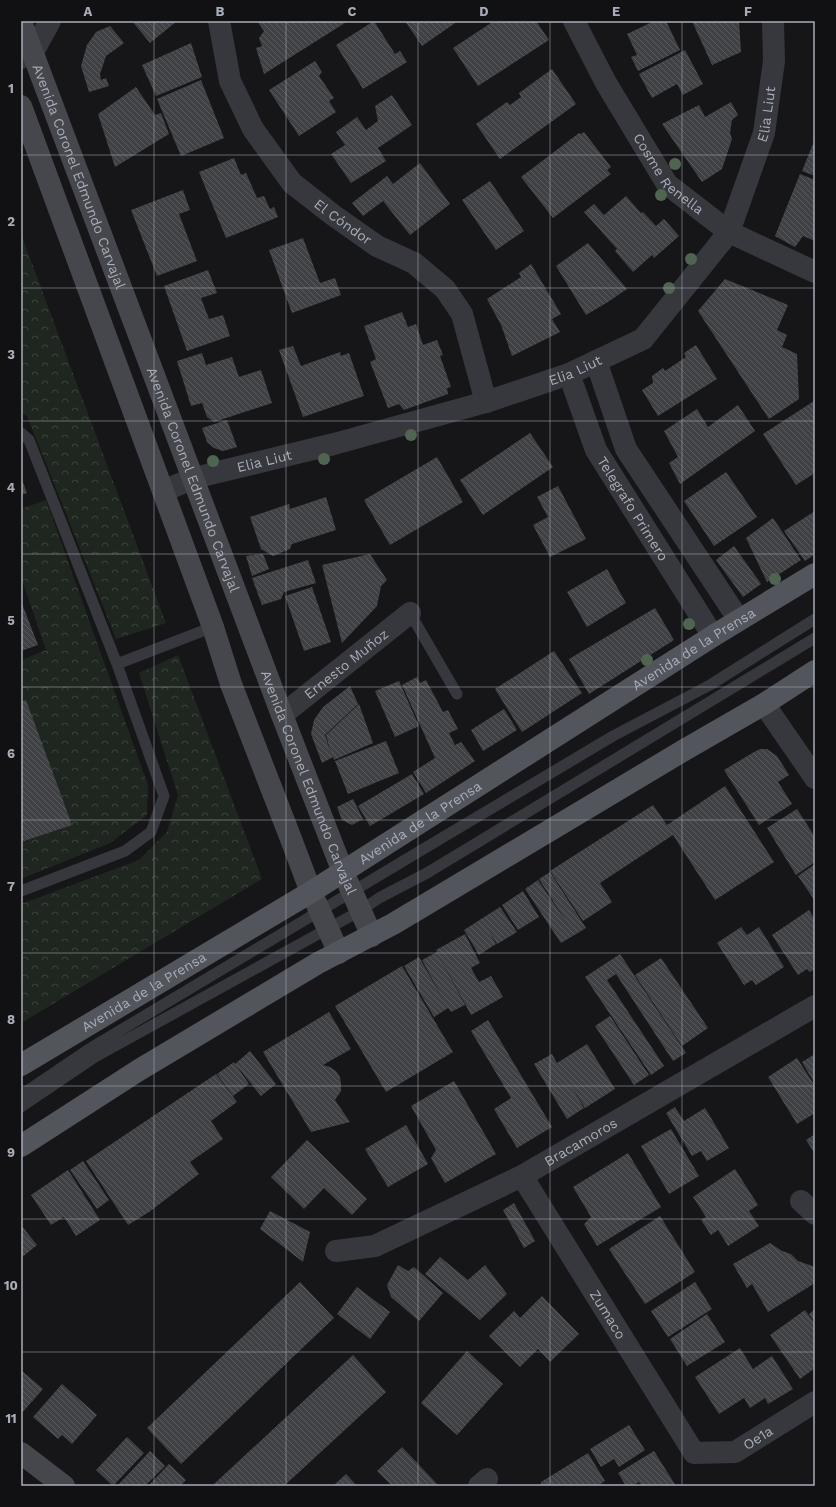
<svg xmlns="http://www.w3.org/2000/svg" width="836" height="1507" viewBox="0 0 836 1507" font-family="'Work Sans',sans-serif">
	<style>
		.park { fill: url(#park-crowns) }
		.building { fill: url(#building-back-hatch) }
		.lines { fill: none; stroke-linecap: round; stroke-linejoin: round }
		.service { stroke: #37383d; stroke-width: 11 }
		.minor { stroke: #37383d; stroke-width: 22 }
		.tertiary { stroke: #37383d; stroke-width: 22 }
		.secondary { stroke: #45474d; stroke-width: 22 }
		.primary { stroke: #53555c; stroke-width: 22 }
		.tree { fill: #506452 }
		.grid { fill: none; stroke: #a8adb8; stroke-width: 1; stroke-opacity: 0.55 }
		.labels { text-anchor: middle; dominant-baseline: central; stroke-width: 3; stroke-linejoin: round; paint-order: stroke }
		.street-label { font-size: 14px; fill: #a8adb8; stroke: #111113 }
		.neatline { fill: none; stroke: #a8adb8; stroke-width: 1.5 }
		.grid-label { font-size: 13px; text-anchor: middle; font-weight: bold; fill: #a8adb8 }
	</style>
	<defs>
		<pattern id="park-crowns" width="20" height="18" patternUnits="userSpaceOnUse"><rect width="20" height="18" fill="#1e261f"/><path d="M2 6a3 3 0 1 1 6 0M12 15a3 3 0 1 1 6 0" fill="none" stroke="#3c433d"/></pattern>
		<pattern id="building-back-hatch" width="6" height="6" patternUnits="userSpaceOnUse"><rect width="6" height="6" fill="#404145"/><path d="M-1 5l2 2M0 0l6 6M5-1l2 2" fill="none" stroke="#595a5e"/></pattern>
	</defs>
	<rect width="100%" height="100%" fill="#161618"/>
	<path class="park" d="M21,234L166,623L116,639L27,416L21,413Z
		M46,500L148,785L147,815L110,843L21,879V660L46,650L21,577V509Z
		M178,655L262,879L21,1023V904L139,860L167,832L178,795L139,673Z"/>
	<path class="building" d="M132,21H177L150,43Z
		M257,21H348L264,74L256,48L262,46L259,38L264,31Z
		M374,21L395,54L400,51L407,62L363,89L336,45Z
		M405,21H458L422,46Z
		M494,21H536L549,40L478,86L453,48Z
		M654,21H666L680,50L638,71L631,57L637,55L627,34Z
		M692,21H739L741,52L712,65Z
		M110,26L124,43L106,56L100,74L101,80L106,78L109,86L89,92L81,66L87,45L96,32Z
		M191,43L202,77L156,96L142,65Z
		M685,50L703,84L683,95L677,84L652,98L639,74Z
		M315,61L322,72L319,76L334,98L329,101L336,112L299,136L269,90Z
		M552,69L576,104L500,159L476,124L507,102L510,105L521,97L519,93Z
		M201,80L224,138L181,156L157,99Z
		M136,87L155,115L161,113L169,134L115,167L98,114Z
		M392,95L412,125L378,148L386,161L351,183L331,154L345,145L336,132L357,117L366,130L378,121L375,106Z
		M731,102L738,115L732,120L730,133L732,139L722,169L702,182L662,124L699,105L705,117Z
		M584,132L611,167L607,170L611,174L553,218L521,177L579,133L581,134Z
		M815,139V176L802,171Z
		M234,158L241,175L246,173L257,198L264,196L270,209L274,207L278,217L226,238L199,172Z
		M420,163L450,204L410,235L383,201L363,216L352,203L387,176L393,184Z
		M800,174L815,180V241L803,236L795,247L775,236Z
		M490,181L524,231L496,250L462,200Z
		M183,190L190,210L179,214L197,261L157,276L131,210Z
		M626,196L641,213L643,212L656,226L664,219L679,236L654,258L652,255L633,272L615,251L617,249L584,212L594,204L604,215Z
		M303,238L320,283L335,278L341,295L292,313L269,250Z
		M588,243L627,289L608,302L586,315L556,266Z
		M531,264L561,314L552,319L560,332L512,356L501,325L487,299L521,277L519,273Z
		M208,270L217,293L201,298L209,319L223,315L230,336L187,351L164,286Z
		M725,279L788,305L777,330L787,335L782,347L797,354L799,399L769,419L698,311Z
		M402,312L408,327L416,324L423,345L437,340L443,355L440,356L451,387L447,388L448,394L404,410L399,404L388,408L370,362L376,359L364,326Z
		M696,345L717,379L658,416L642,390L653,383L652,376L663,368L665,371L686,357L684,353Z
		M293,346L301,366L340,352L341,356L349,353L364,396L303,417L279,350Z
		M202,353L206,365L232,357L239,377L261,370L272,403L214,422L207,417L202,403L191,406L177,361Z
		M814,401L815,473L796,485L763,434Z
		M738,405L755,431L680,484L669,463L678,457L664,431L697,409L708,427Z
		M227,420L237,447L223,451L214,448L207,442L202,428Z
		M530,433L553,467L483,515L460,480Z
		M437,457L463,502L390,545L364,500Z
		M726,472L757,517L714,546L684,501Z
		M21,477L27,493L21,495Z
		M558,486L586,539L550,557L533,525L548,517L537,497Z
		M326,497L336,530L292,544L290,549L273,556L261,549L250,517L289,504L290,509Z
		M815,511V554L805,561L784,531Z
		M773,518L801,560L767,582L746,538Z
		M734,546L761,584L743,597L716,560Z
		M263,554L269,569L252,576L246,556Z
		M370,554L387,580L381,586L377,606L342,643L322,565Z
		M308,560L316,583L284,592L281,599L262,605L252,578Z
		M607,569L626,603L587,627L567,592Z
		M312,587L331,642L304,651L285,596Z
		M21,601L38,645L21,651Z
		M655,608L674,640L589,694L569,659Z
		M554,651L582,693L522,732L495,689Z
		M417,677L420,683L426,680L443,712L448,710L458,729L449,733L455,745L461,742L475,761L426,793L413,772L435,758L402,685Z
		M399,681L419,726L395,737L375,691Z
		M350,686L358,704L325,735L331,754L326,735L359,704L373,743L334,760L333,757L322,763L311,734L314,720L323,707Z
		M26,700L72,825L21,842V702Z
		M504,709L517,730L483,751L471,730Z
		M386,741L399,773L348,794L335,761Z
		M760,749H767L777,756L789,775L778,782L792,804L759,825L724,770L754,752Z
		M412,774L424,794L370,826L358,806Z
		M725,786L774,862L715,900L673,835L600,883L612,902L583,921L550,871L653,805L667,825Z
		M353,799L363,819L352,825L342,820L337,807Z
		M797,809L815,837V862L796,875L767,828Z
		M815,864V901L798,876Z
		M550,872L586,928L561,943L525,889L538,880L569,926L539,879Z
		M523,891L539,917L518,930L502,905Z
		M500,907L517,932L497,944L490,932L496,944L479,955L464,930Z
		M809,910L815,920V969L810,972L807,969L798,975L772,935Z
		M741,927L747,935L759,927L784,967L756,985L752,980L744,985L717,943Z
		M465,934L480,963L471,968L479,982L491,976L503,997L471,1015L436,950Z
		M437,952L465,1005L451,1012L448,1008L434,1017L404,966L419,957L443,999L422,960Z
		M620,954L686,1053L673,1061L616,974L607,980L664,1066L651,1075L585,977Z
		M661,958L708,1028L682,1046L635,975Z
		M402,966L453,1052L386,1092L335,1006Z
		M329,1012L351,1049L323,1065L330,1067L336,1071L340,1077L341,1084V1091L335,1100L350,1122L311,1132L263,1052Z
		M610,1016L649,1075L634,1085L595,1026Z
		M488,1020L552,1127L517,1148L494,1109L511,1098L471,1031Z
		M587,1044L615,1089L585,1108L570,1083L584,1108L567,1119L534,1064L552,1054L557,1063Z
		M250,1051L276,1084L261,1096L236,1065L249,1084L233,1096L217,1074L234,1062L235,1064Z
		M815,1054V1084L802,1062Z
		M797,1058L815,1086V1113L797,1124L768,1077Z
		M216,1074L237,1102L211,1121L223,1139L190,1162L199,1174L149,1212L128,1225L86,1161Z
		M454,1081L496,1154L445,1183L431,1158L436,1150L411,1106Z
		M675,1107L684,1121L705,1108L729,1148L707,1161L701,1151L692,1156L666,1113Z
		M406,1125L428,1164L388,1187L365,1149Z
		M671,1129L699,1176L669,1194L641,1146Z
		M815,1134V1154L806,1140Z
		M307,1140L367,1199L352,1215L324,1188L304,1209L271,1177Z
		M628,1153L661,1207L597,1246L584,1224L591,1217L573,1187Z
		M83,1161L109,1200L97,1209L70,1170Z
		M735,1169L758,1205L749,1211L759,1226L728,1246L718,1230L711,1235L701,1220L706,1217L693,1197Z
		M68,1170L100,1220L76,1236L64,1217L51,1225L31,1195Z
		M514,1203L535,1241L524,1248L503,1210Z
		M270,1211L310,1232L303,1262L260,1229Z
		M660,1216L695,1272L645,1304L609,1249Z
		M21,1225L37,1245L21,1258Z
		M770,1243L782,1251L791,1254L798,1261L815,1267V1283L768,1312L752,1284L747,1288L733,1264Z
		M440,1257L468,1280L485,1265L507,1294L480,1320L425,1274Z
		M398,1265L408,1271L414,1267L443,1293L419,1321L391,1297L387,1285Z
		M300,1282L334,1318L181,1464L147,1428Z
		M695,1282L712,1309L668,1337L651,1311Z
		M357,1287L390,1312L370,1339L337,1314Z
		M542,1296L579,1334L550,1362L538,1349L520,1367L489,1336L514,1311L520,1318Z
		M815,1309V1323L809,1314Z
		M805,1310L815,1324V1368L800,1379L770,1335Z
		M707,1314L725,1342L687,1366L670,1339Z
		M740,1348L753,1369L772,1356L793,1389L768,1404L765,1398L750,1408L744,1398L719,1414L695,1377Z
		M467,1351L503,1384L457,1435L421,1403Z
		M353,1355L386,1392L284,1486H216L214,1484Z
		M21,1370L43,1389L21,1414Z
		M62,1384L97,1415L72,1444L62,1435L58,1439L33,1417Z
		M629,1425L645,1450L619,1467L614,1459L601,1467L590,1449Z
		M127,1437L144,1453L113,1486L96,1470Z
		M402,1447L439,1486H392L377,1471Z
		M150,1451L165,1466L145,1486H119L118,1485Z
		M654,1451L676,1486H642L639,1482L632,1486H626L618,1473Z
		M588,1453L605,1481L599,1485L600,1486H541V1482Z
		M169,1464L186,1480L180,1486H148Z
		M346,1474L357,1486H333Z"/>
	<g class="lines">
		<path class="service" d="M21,433L29,440L117,664L164,796L151,832L125,851L21,891
			M410,613L457,694
			M117,664L213,627
			M21,1095L89,1049L420,851L613,736L710,685L815,619
			M21,1107L95,1057L360,911L379,898L427,873L815,638"/>
		<g class="minor">
			<path id="s1" d="M219,21L230,81L253,129L292,183L333,215L377,246L414,263L445,289L462,314L486,402"/>
			<path id="s2" d="M574,21L606,83L667,184L729,232L815,272"/>
			<path d="M596,361L626,449L739,620"/>
			<path id="s3" d="M569,374L596,450L713,636"/>
			<path id="s4" d="M163,491L192,479L210,474L334,444L486,402L569,374L643,339L729,232L764,133L774,61L773,21"/>
			<path d="M764,704L815,778"/>
			<path id="s5" d="M282,715L410,613"/>
			<path id="s6" d="M522,1176L694,1453L735,1452L815,1402"/>
			<path d="M801,1201L815,1214"/>
			<path id="s7" d="M336,1251L375,1246L522,1176L815,1006"/>
			<path d="M479,1486L487,1479"/>
		</g>
		<path class="tertiary" d="M21,58L32,54L50,21"/>
		<g class="secondary">
			<path id="s8" d="M21,22L282,715L343,872L372,936"/>
			<path d="M21,106L213,627L231,684L291,839L311,892L339,953"/>
			<path d="M21,1453L64,1486"/>
		</g>
		<g class="primary">
			<path id="s9" d="M21,1065L311,892L713,636L815,574"/>
			<path d="M21,1146L139,1070L318,963L393,924L686,749L764,704L815,671"/>
		</g>
	</g>
	<g class="tree">
		<circle cx="675" cy="164" r="6"/>
		<circle cx="661" cy="195" r="6"/>
		<circle cx="691" cy="259" r="6"/>
		<circle cx="669" cy="288" r="6"/>
		<circle cx="411" cy="435" r="6"/>
		<circle cx="324" cy="459" r="6"/>
		<circle cx="213" cy="461" r="6"/>
		<circle cx="775" cy="579" r="6"/>
		<circle cx="689" cy="624" r="6"/>
		<circle cx="647" cy="660" r="6"/>
	</g>
	<path class="grid" d="M154,21V1486M286,21V1486M418,21V1486M550,21V1486M682,21V1486M21,155H815M21,288H815M21,421H815M21,554H815M21,687H815M21,820H815M21,953H815M21,1086H815M21,1219H815M21,1352H815"/>
	<g class="labels">
		<g class="street-label">
			<text stroke="none"><textPath href="#s4" startOffset="766">Elia Liut</textPath></text>
			<text stroke="none"><textPath href="#s2" startOffset="181">Cosme Renella</textPath></text>
			<text stroke="none"><textPath href="#s8" startOffset="165">Avenida Coronel Edmundo Carvajal</textPath></text>
			<text stroke="none"><textPath href="#s1" startOffset="245">El Cóndor</textPath></text>
			<text stroke="none"><textPath href="#s4" startOffset="430">Elia Liut</textPath></text>
			<text stroke="none"><textPath href="#s4" startOffset="106">Elia Liut</textPath></text>
			<text stroke="none"><textPath href="#s8" startOffset="489">Avenida Coronel Edmundo Carvajal</textPath></text>
			<text stroke="none"><textPath href="#s3" startOffset="150">Telegrafo Primero</textPath></text>
			<text stroke="none"><textPath href="#s9" startOffset="791">Avenida de la Prensa</textPath></text>
			<text stroke="none"><textPath href="#s5" startOffset="82">Ernesto Muñoz</textPath></text>
			<text stroke="none"><textPath href="#s8" startOffset="813">Avenida Coronel Edmundo Carvajal</textPath></text>
			<text stroke="none"><textPath href="#s9" startOffset="467">Avenida de la Prensa</textPath></text>
			<text stroke="none"><textPath href="#s9" startOffset="143">Avenida de la Prensa</textPath></text>
			<text stroke="none"><textPath href="#s7" startOffset="270">Bracamoros</textPath></text>
			<text stroke="none"><textPath href="#s6" startOffset="163">Zumaco</textPath></text>
			<text stroke="none"><textPath href="#s6" startOffset="394">Oe1a</textPath></text>
		</g>
	</g>
	<rect width="836" height="1507" fill="none" stroke="#111113" stroke-width="44"/>
	<rect x="22" y="22" width="792" height="1463" class="neatline"/>
	<g class="grid-label">
		<text x="88" y="16">A</text>
		<text x="220" y="16">B</text>
		<text x="352" y="16">C</text>
		<text x="484" y="16">D</text>
		<text x="616" y="16">E</text>
		<text x="748" y="16">F</text>
		<text x="11" y="93">1</text>
		<text x="11" y="226">2</text>
		<text x="11" y="359">3</text>
		<text x="11" y="492">4</text>
		<text x="11" y="625">5</text>
		<text x="11" y="758">6</text>
		<text x="11" y="891">7</text>
		<text x="11" y="1024">8</text>
		<text x="11" y="1157">9</text>
		<text x="11" y="1290">10</text>
		<text x="11" y="1423">11</text>
	</g>
</svg>
